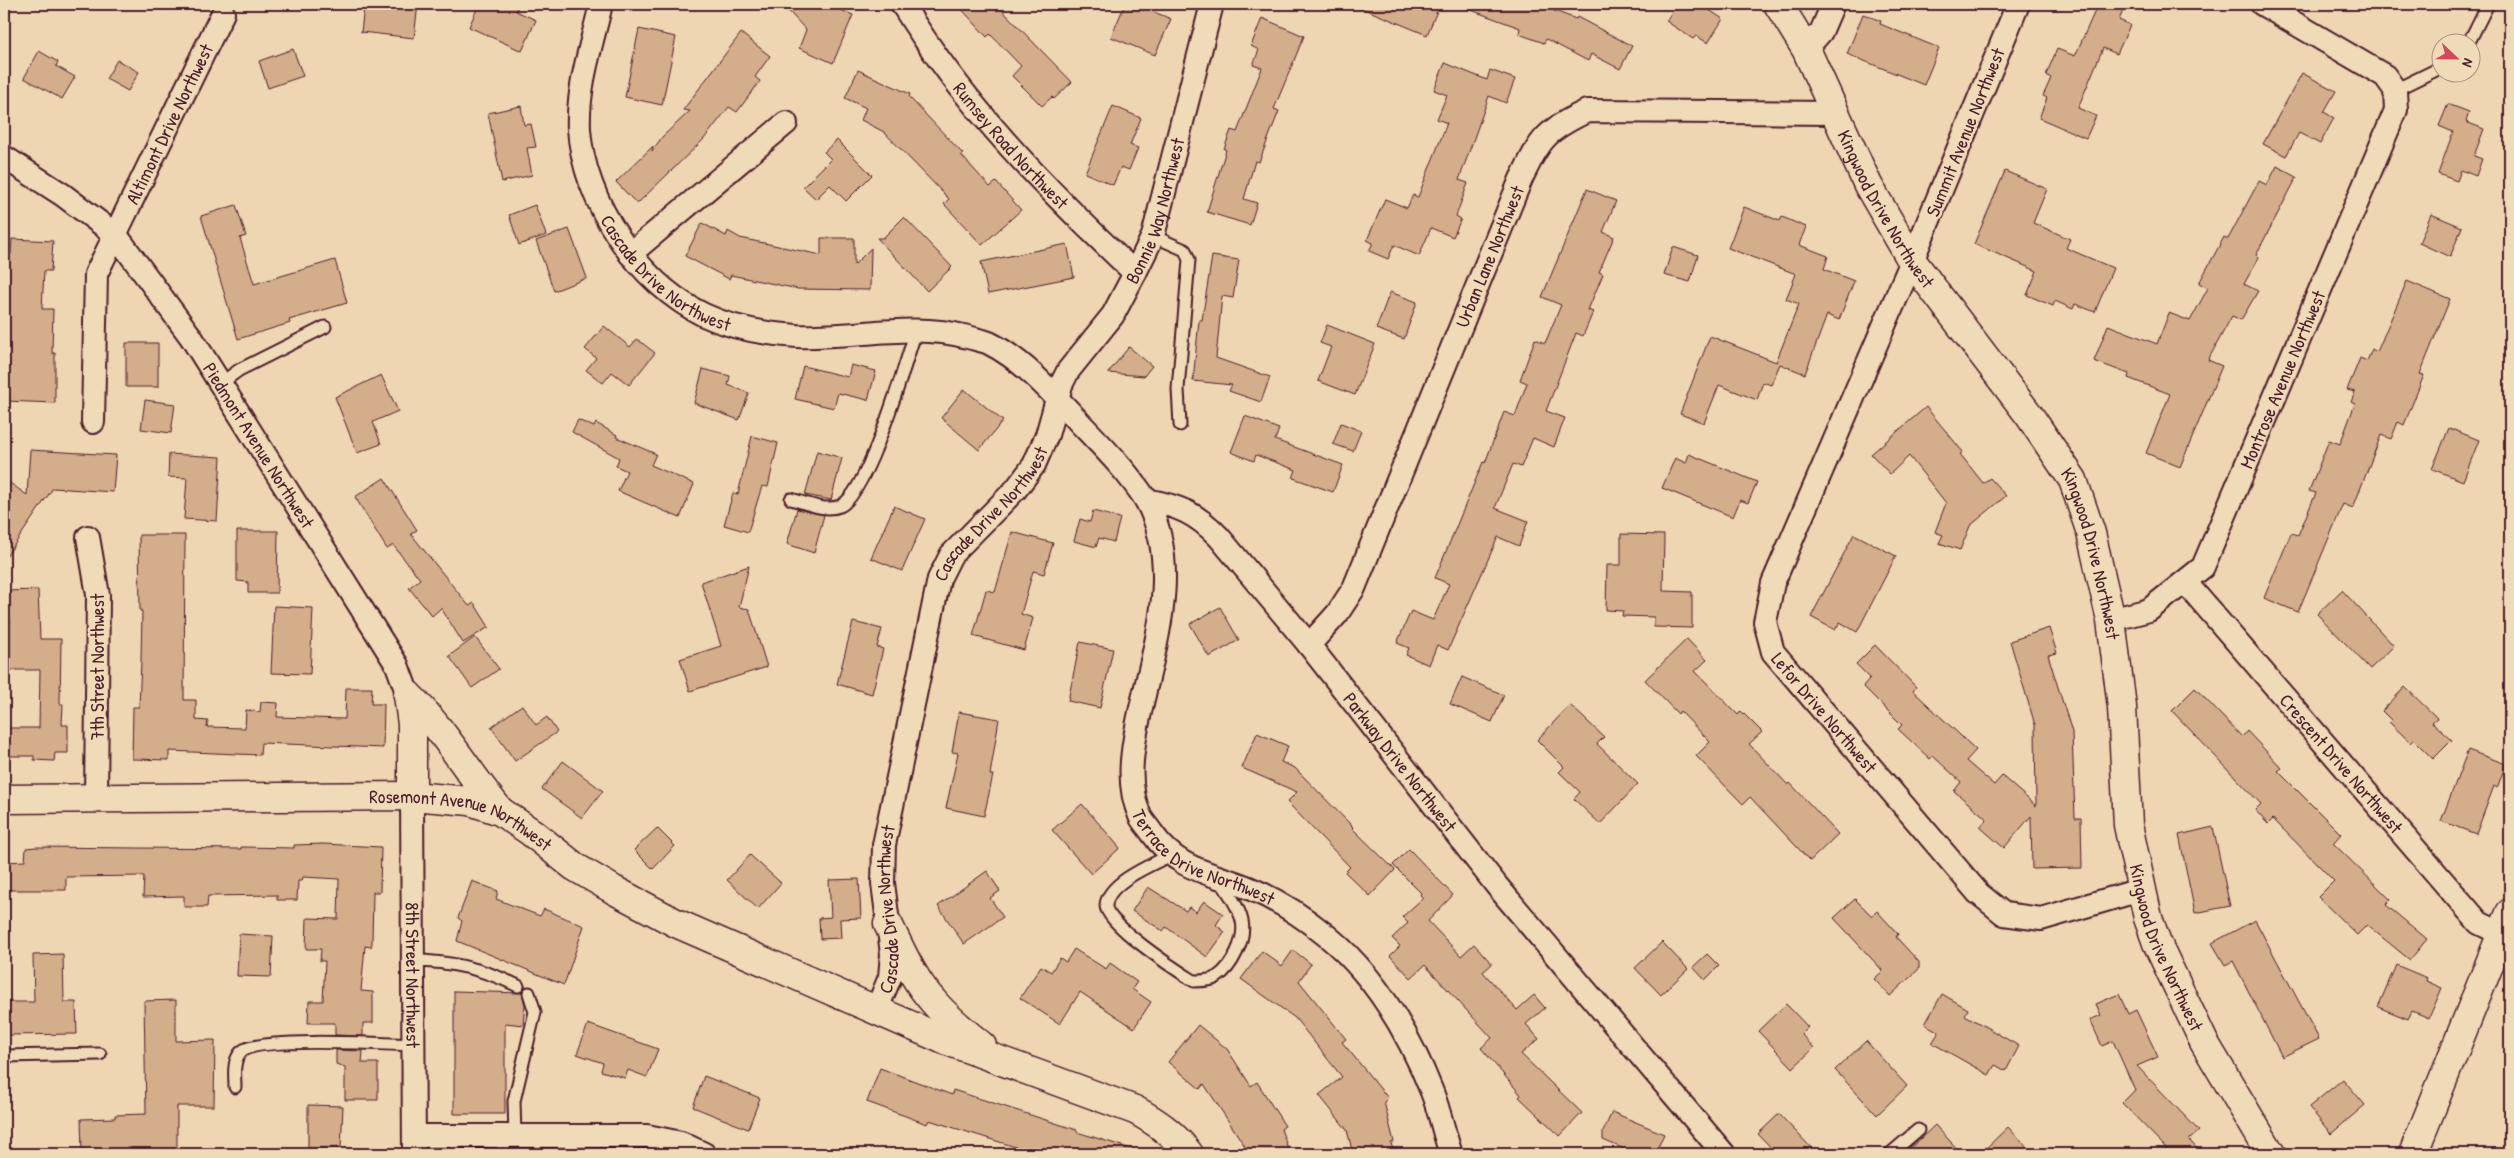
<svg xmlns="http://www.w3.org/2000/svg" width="2514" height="1158" viewBox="0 0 2514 1158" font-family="'Patrick Hand',sans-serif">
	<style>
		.building { fill: #d4ad8a; stroke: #4a1f2b }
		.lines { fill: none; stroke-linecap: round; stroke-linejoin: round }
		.service-casing { stroke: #4a1f2b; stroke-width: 15 }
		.minor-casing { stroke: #4a1f2b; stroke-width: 26 }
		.tertiary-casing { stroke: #4a1f2b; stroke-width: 31 }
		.secondary-casing { stroke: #4a1f2b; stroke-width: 31 }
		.service { stroke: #f0dbb9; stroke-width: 11 }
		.minor { stroke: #f0dbb9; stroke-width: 22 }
		.tertiary { stroke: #f0dbb9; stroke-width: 28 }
		.secondary { stroke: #f0dbb9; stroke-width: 28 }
		.labels { text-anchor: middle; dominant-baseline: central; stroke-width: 5; stroke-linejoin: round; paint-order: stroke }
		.street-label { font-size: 19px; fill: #4a1f2b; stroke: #f0dbb9 }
	</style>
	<rect width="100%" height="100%" fill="#efd6b3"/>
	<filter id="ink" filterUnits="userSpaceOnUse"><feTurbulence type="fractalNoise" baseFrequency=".02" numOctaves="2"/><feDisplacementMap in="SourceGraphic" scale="10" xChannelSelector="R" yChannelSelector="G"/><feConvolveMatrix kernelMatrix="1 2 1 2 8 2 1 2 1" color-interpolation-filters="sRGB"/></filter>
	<g filter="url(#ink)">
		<path class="building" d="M377,4H418L414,38L361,32L364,7L377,9Z
			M479,4H519L516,11L536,20L522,51L469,27Z
			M782,4H826L853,15L833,63L799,48L806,30Z
			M957,4H996L1072,82L1054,99L1052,97L1042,106L1012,76L1021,66L990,34L987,37Z
			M1125,4H1135L1171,19L1155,55L1111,37Z
			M1352,4H1440L1427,35Z
			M1461,4H1536L1576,19L1577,17L1632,46L1620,69L1591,54L1588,61L1546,39L1544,43L1519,34L1520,28L1460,6Z
			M1677,4H1700L1723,19L1708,43L1696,36L1693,39L1666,21Z
			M2098,4H2126L2119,20L2130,25L2117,54L2103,48L2078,108L2096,116L2086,138L2039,118L2047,98L2043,96L2051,78L2046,75L2057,49L2075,56Z
			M1863,14L1881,21L1880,24L1939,48L1924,85L1847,54Z
			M1262,18L1304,36L1274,109L1279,111L1259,162L1255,161L1244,199L1257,203L1250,225L1207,212L1226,150L1224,149L1231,130L1237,132L1262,68L1253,65L1259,50L1251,46Z
			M639,29L676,37L662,105L625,97Z
			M741,33L770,56L755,77L760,81L737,112L729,107L704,139L637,204L616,182L653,146L652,151L662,137L690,111L683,110Z
			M293,49L303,76L268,88L259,61Z
			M39,51L58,62L56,66L75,77L62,99L24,78Z
			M117,60L139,72L128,91L106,79Z
			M1445,63L1487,80L1490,70L1515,79L1506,103L1489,96L1459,180L1468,183L1456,216L1461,219L1453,237L1431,228L1419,256L1394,245L1388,259L1369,251L1373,243L1367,240L1385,199L1407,208L1413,195L1418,197L1447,123L1437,119L1447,95L1434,90Z
			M858,70L910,94L909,97L963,154L961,155L990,187L996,182L1021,210L982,245L944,204L949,199L884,132L861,120L866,108L845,98Z
			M2302,73L2336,91L2324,112L2334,118L2320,144L2299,133L2286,156L2263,144Z
			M2448,104L2469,112L2466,122L2484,129L2474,156L2482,159L2476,176L2461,170L2457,181L2438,174L2453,132L2439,126Z
			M521,106L524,125L531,124L536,147L527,148L532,175L502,182L488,113Z
			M1113,106L1141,118L1130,145L1138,148L1129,170L1121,167L1113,185L1085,173Z
			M837,140L872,175L846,201L830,185L816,199L803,187L831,159L824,152Z
			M2277,166L2297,177L2256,255L2259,257L2244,284L2258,291L2241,320L2232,316L2208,360L2222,366L2180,467L2146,453L2170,394L2128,378L2129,374L2094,361L2108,325L2157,344L2169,313L2190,321L2208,288L2199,283L2224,237L2228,239L2259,181L2267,185Z
			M2005,171L2047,189L2033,223L2070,239L2066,248L2113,268L2095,312L2075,304L2073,309L2055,301L2053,306L2027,295L2037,271L1974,244Z
			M1587,189L1616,201L1603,232L1614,237L1599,272L1603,274L1588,310L1593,312L1583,336L1576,333L1546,411L1565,418L1554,447L1533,438L1521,467L1513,464L1495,508L1528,521L1519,546L1498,537L1448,650L1437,645L1429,665L1406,655L1409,648L1397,643L1411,611L1433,620L1449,584L1435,578L1483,462L1485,463L1504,412L1515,416L1527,383L1520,380L1535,339L1545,343L1561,305L1542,297Z
			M236,205L246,236L240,238L254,284L335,260L347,303L289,320L290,323L238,339L201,216Z
			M535,205L546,235L519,245L509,215Z
			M1744,207L1780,221L1782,217L1806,227L1799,245L1828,256L1824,269L1854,281L1839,320L1827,315L1805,374L1780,364L1771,385L1763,382L1757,400L1719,385L1704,423L1680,414L1710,336L1776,362L1799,304L1786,299L1796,274L1728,248Z
			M2431,214L2462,227L2450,257L2419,243Z
			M904,217L952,267L927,291L877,238H883Z
			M702,223L726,236L728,231L740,238L821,255V238H854V265L871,248L870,290L798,289L731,275L729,279L685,256Z
			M569,229L587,278L554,291L536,241Z
			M12,239L53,241L51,271H44L42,309H53L52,353H55V403L4,401V268L5,254H11Z
			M1067,244L1074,277L988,294L981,262Z
			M1673,247L1698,255L1690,282L1664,275Z
			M1212,256L1239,260L1233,298L1222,296L1216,358L1270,377L1261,402L1229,391L1232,385L1193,381L1199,320H1202Z
			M2407,281L2450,299L2420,374L2424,375L2404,425L2398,422L2391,439L2381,435L2353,508L2343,504L2298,612L2264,598L2291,533L2298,535L2316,493L2309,491L2329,440L2340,444L2355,404L2351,402L2355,392L2347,390L2360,358L2367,361L2372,349L2377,352Z
			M1390,292L1417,302L1404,339L1376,329Z
			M1327,325L1375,344L1355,395L1318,381L1331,347L1320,343Z
			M604,326L630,347L637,339L655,353L629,385L612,372L603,383L586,370L596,358L585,349Z
			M126,343H158V387H126Z
			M1129,347L1152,366L1144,376L1108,373Z
			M851,365L876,371L868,400L838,393L834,408L795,399L803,366L848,377Z
			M703,369L730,376L728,385L749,393L739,420L694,403Z
			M381,375L398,411L373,422L381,444L357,453L335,397Z
			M964,389L1003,421L979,450L941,418Z
			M145,400L175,404L171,433L141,429Z
			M1926,407L1963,452L1960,454L1983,483L1990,478L2006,496L1970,526L1960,550L1939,543L1943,535L1935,532L1946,503L1909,456L1890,474L1871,454Z
			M1245,416L1279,429L1275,440L1343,465L1333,492L1293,478L1296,470L1256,455L1254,461L1231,452Z
			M578,420L594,427L596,423L617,435L616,437L656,454L651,465L694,484L680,518L618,491L627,471L616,466L619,458L572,432Z
			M1341,423L1361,431L1353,451L1333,444Z
			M2449,428L2479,440L2463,481L2432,469Z
			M752,436L778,443L768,487L762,486L748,532L724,525L733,493L738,494Z
			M30,450L116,455L113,492L53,488L4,560V479L27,495Z
			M817,451L842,458L831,500L805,495Z
			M169,454L221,457L217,521L184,519L187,478L168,477Z
			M1689,454L1757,482L1748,503L1740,500L1733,517L1662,488L1675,458L1686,463Z
			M384,478L417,530L411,534L469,606L474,603L489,627L463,643L441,608L432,616L409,588L420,579L393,545L387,549L355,497Z
			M894,506L925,519L902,571L871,558Z
			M797,509L824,515L814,553L787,544Z
			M1093,511L1120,518L1114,542L1099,538L1096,547L1074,541L1080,519L1090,522Z
			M237,531H278L277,593H248V582L237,581Z
			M1012,532L1053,543L1044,574L1033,571L1021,614L1033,618L1024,650L973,636L986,590L995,592Z
			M1621,534L1664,535L1663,591L1692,592V628L1654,627V617L1622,616L1623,611L1606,610L1607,565H1621Z
			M1854,534L1896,556L1857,632L1840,622L1835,630L1811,617Z
			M139,535H185L184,700H196V720L208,721L207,727L245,728L246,710L260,712L261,702L278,703L277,717L345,719L346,688H372L371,704H384L383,748L261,743L260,755L169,751V760L132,759L133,707H139L141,661L142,611H140Z
			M749,566L739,607L749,609L767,667L690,691L680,659L721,646L701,582Z
			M38,590L40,639H61L60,704H63L62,725H68V753H55L54,761L34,760V756H4V728H39L40,670H10V619H4V591Z
			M2342,590L2394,646L2370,669L2317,614Z
			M274,606L313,608L310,674L271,673Z
			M1220,607L1239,640L1209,657L1190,624Z
			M853,622L882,629L877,647L883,649L872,694L837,684Z
			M2049,628L2057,653L2048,655L2072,732L2075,818H2081L2082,868L2032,869L2031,816L2004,848L1980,827L1987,819L1954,791L1961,782L1933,756L1930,759L1898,729L1902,725L1863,686L1870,678L1856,664L1875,645L1916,687L1913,691L1976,750L1966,761L1994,785L2002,776L2036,806L2035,725L2010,641Z
			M475,637L499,669L472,688L449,656Z
			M1687,639L1707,660L1695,671L1738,715L1741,711L1762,732L1749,744L1788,785L1790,783L1838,834L1810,861L1750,797L1743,804L1696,756L1710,742L1680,711L1678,714L1645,680Z
			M1080,642L1113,649L1100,708L1068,701Z
			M1462,677L1504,695L1492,722L1450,704Z
			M2405,687L2437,718L2432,722L2452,740L2433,759L2414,740L2411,743L2389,722L2391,720L2382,711Z
			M2195,688L2242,737L2247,731L2282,768L2278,771L2341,834L2333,843L2391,900L2386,905L2427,939L2410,960L2367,925L2357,935L2318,897L2334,881L2273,819L2268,824L2255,810L2261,804L2172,711Z
			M522,705L536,725L547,717L557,732L515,761L491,727Z
			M1570,705L1604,737L1597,744L1638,784L1600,824L1574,799L1580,792L1559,772L1564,767L1537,740Z
			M959,712L999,719L990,775H993L984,816L946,808L958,753L952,752Z
			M1257,733L1288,746L1281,762L1295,768L1353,827L1352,828L1395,870L1370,896L1345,872L1350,867L1287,802L1297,792L1242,768Z
			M2468,750L2506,764L2497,788L2494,786L2476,834L2441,821Z
			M563,761L603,791L582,818L542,789Z
			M1082,804L1120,848L1091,874L1052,830Z
			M2213,827L2230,906L2195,913L2179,835Z
			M657,828L675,846L653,869L634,850Z
			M323,844L381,847L380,892H373L372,943L371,947L365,946L361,991L373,992V1023H363V1036L335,1035V1023H308L309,1001H323L325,961H320L321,949H306L307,918L338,919L339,879L303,877L302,881H298L297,900H277V895L208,896L207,907H184V896L143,897L144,876L66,877V890H4V862L25,861L26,848L36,847L241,849V847L294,848V845Z
			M1409,849L1453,895L1428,921L1461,956L1474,944L1492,964L1483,972L1517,1010L1534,995L1545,1008L1526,1024L1539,1039L1521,1054L1582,1113L1560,1136L1519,1097L1521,1095L1481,1048L1492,1038L1425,965L1411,978L1390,956L1400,946L1392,938L1408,923L1402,917L1423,898L1420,895L1421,893L1393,865Z
			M750,855L781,883L758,909L727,880Z
			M987,871L1000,891L990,898L1003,917L964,944L938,906Z
			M859,879L861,918L840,919L841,938L820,939L819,918L831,917L829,880Z
			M472,881L498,891L496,899L540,916L544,909L584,926L564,985L457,941L462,921L458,918Z
			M1148,887L1186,911L1189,907L1196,912L1204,901L1223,914L1216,925L1225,932L1207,957L1166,927L1163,931L1132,911Z
			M1855,899L1872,916L1877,911L1898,934L1896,937L1919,962V969L1890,996L1874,979L1883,971L1834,918Z
			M2255,920L2319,1039L2282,1057L2233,961L2225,965L2212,943Z
			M239,934L273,936L271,977L237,976Z
			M1662,942L1688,969L1661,995L1635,968Z
			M1074,949L1106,969L1110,963L1137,982L1132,989L1151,1002L1134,1028L1080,992L1060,1024L1020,998L1041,966L1051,972L1060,958L1066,962Z
			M1293,950L1311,964L1299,981L1346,1039L1342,1042L1388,1098L1384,1102L1394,1142L1391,1143L1394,1154H1353L1347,1130L1319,1095L1342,1077L1295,1018L1241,979L1262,951L1282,966Z
			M63,954L64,1002H76L77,1034L4,1035V1002H34L33,955Z
			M1707,954L1719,966L1705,980L1693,967Z
			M2396,965L2427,978L2426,981L2442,988L2429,1018L2412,1011L2408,1019L2378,1007Z
			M454,991L522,993L525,1005L523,1025L505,1023V1114H454Z
			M1942,994L1968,1009L1965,1015L2019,1046L2006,1071L1995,1065L1989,1075L1932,1043L1939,1032L1925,1024Z
			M2119,994L2128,1014L2136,1010L2158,1057L2137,1066L2199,1131L2189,1140L2202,1154H2172L2122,1103L2135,1090L2113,1041L2102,1046L2090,1020L2101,1015L2096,1004Z
			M176,1000V1041L215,1040L214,1106H177V1149L82,1151L81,1119L115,1118V1115L146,1114L144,1001Z
			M1786,1004L1808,1027L1801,1034L1814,1048L1793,1068L1758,1031Z
			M588,1024L658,1049L647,1077L628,1070L625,1078L601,1071L603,1063L577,1054Z
			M1198,1025L1227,1049L1251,1086L1257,1082L1285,1126L1281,1129L1290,1154H1250L1204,1084L1200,1089L1168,1062Z
			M1866,1041L1907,1086L1877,1115L1835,1070Z
			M336,1050L363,1051L362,1063H378V1100H345V1067L336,1064Z
			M880,1068L952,1095L953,1090L1077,1130V1132L1135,1150V1154H1038L929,1120L927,1124L867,1102Z
			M704,1076L760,1098L748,1129L693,1107Z
			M2343,1079L2365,1105L2331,1134L2309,1107Z
			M308,1105L343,1106L341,1148H308Z
			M1612,1112L1664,1134L1655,1154H1636L1603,1140V1132Z
			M1779,1114L1817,1154H1777L1758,1134Z
			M1935,1125L1962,1154H1904Z
			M2008,1127L2033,1154H1980Z"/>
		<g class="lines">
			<defs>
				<path id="service" d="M2469,42L2488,4
					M2395,90L2442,67
					M1153,236L1185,250L1189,260L1178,389L1180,425
					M220,384L239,370L325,327
					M791,499C806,503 825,512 840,506C868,494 905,363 916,331
					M1171,855C1153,864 1108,882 1106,905C1104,923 1178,971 1194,981C1201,981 1211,981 1217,977C1232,967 1246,939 1242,921C1239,907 1228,892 1220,880
					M413,961C451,961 484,969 518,986
					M4,1056L100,1054
					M235,1087C235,1076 232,1060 242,1051C258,1037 387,1044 414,1045
					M455,1136V1154
					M502,1136L503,1154
					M515,1136L514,1101L535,1012L529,993
					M661,1139V1154
					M1890,1154L1918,1130"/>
				<g id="minor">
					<path id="s1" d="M601,4C592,44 577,87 579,129C584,202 638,283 704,315C732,328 766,334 797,336C854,338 912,322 968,337C974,339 982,340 989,343C1025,361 1054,395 1081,424C1104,448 1128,472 1146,500C1179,506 1196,513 1219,537L1309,645L1497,886L1724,1154"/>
					<path id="s2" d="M902,4C965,107 1048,191 1135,273"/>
					<path id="s3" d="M2018,4L1912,261L1773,583L1765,622L1773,652L1978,893L2004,914L2041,919L2140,890"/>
					<path d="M1806,49L1821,32L1833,4"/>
					<path id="s4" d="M4,157L63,195L116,235L191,337L397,665L408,695"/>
					<path d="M630,254L786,123"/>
					<path id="s5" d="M93,422L96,274L223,13"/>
					<path id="s6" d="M1146,500C1183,568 1154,646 1139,717C1132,750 1126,784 1140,816C1143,822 1148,827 1152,833C1179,872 1211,872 1251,889C1278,900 1305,918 1327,936C1376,976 1409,1034 1432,1092C1440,1112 1444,1134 1451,1154"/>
					<path d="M88,537L98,595L96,798"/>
					<path id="s7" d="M2186,583L2479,923L2502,934"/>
					<path id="s8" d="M2111,620L2149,610L2203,567L2396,110L2395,90L2385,76L2262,4"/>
					<path id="s9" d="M1309,645L1337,614L1354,588L1521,179C1541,138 1545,131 1587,111L1836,113"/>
					<path id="s10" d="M412,796L414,1154"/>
					<path id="s11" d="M876,1011L890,977L892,954L883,883L884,845L939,579L951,555L1016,489L1034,465L1047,435L1061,385L1068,371L1113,315L1135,273L1153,236L1212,4"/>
					<path d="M414,1136H647L681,1143L704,1154"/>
				</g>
				<g id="tertiary">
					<path id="s12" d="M1778,4L1806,49L1868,185L1912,261L2029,415L2073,480L2091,533L2111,620L2122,707L2128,825L2148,918L2157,943L2204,1042L2271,1154"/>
					<path d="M408,695C444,729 468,773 500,811"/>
					<path d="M408,695L412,724V796"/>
					<path id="s13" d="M4,799L412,796L470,801L500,811L531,832L575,867L614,890L676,923L942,1039L1135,1110C1157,1122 1174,1134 1189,1154"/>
					<path d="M888,924C901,950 913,979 933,1001C947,1018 965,1032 982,1046"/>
				</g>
				<path id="secondary" d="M2413,1154L2510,913"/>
			</defs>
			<use href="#service" class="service-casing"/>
			<use href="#minor" class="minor-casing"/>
			<use href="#tertiary" class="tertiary-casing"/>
			<use href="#secondary" class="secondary-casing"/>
			<use href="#service" class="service"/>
			<use href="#minor" class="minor"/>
			<use href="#tertiary" class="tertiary"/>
			<use href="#secondary" class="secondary"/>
		</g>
	</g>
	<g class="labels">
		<g class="street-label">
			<text stroke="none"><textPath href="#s5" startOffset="315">Altimont Drive Northwest</textPath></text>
			<text transform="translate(1965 132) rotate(-68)">Summit Avenue Northwest</text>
			<text stroke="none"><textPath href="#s2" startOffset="179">Rumsey Road Northwest</textPath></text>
			<text stroke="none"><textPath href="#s12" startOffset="232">Kingwood Drive Northwest</textPath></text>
			<text stroke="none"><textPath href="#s11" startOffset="876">Bonnie Way Northwest</textPath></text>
			<text stroke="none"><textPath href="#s9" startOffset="431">Urban Lane Northwest</textPath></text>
			<text stroke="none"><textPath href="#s1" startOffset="304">Cascade Drive Northwest</textPath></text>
			<text stroke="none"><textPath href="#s8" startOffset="312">Montrose Avenue Northwest</textPath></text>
			<text stroke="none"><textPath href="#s4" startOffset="391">Piedmont Avenue Northwest</textPath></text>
			<text stroke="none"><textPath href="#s11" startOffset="525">Cascade Drive Northwest</textPath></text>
			<text stroke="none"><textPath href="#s12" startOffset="638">Kingwood Drive Northwest</textPath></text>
			<text transform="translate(97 667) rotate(-90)">7th Street Northwest</text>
			<text stroke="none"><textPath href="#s3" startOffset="779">Lefor Drive Northwest</textPath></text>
			<text stroke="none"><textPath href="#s1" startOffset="1246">Parkway Drive Northwest</textPath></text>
			<text stroke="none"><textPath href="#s7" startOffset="238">Crescent Drive Northwest</textPath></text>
			<text stroke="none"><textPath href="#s13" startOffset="462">Rosemont Avenue Northwest</textPath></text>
			<text stroke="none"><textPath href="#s6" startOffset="401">Terrace Drive Northwest</textPath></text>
			<text stroke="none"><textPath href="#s11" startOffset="105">Cascade Drive Northwest</textPath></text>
			<text stroke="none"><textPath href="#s12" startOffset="1042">Kingwood Drive Northwest</textPath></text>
			<text stroke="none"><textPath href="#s10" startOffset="179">8th Street Northwest</textPath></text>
		</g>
	</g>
	<rect width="2514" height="1158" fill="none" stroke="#f0dbb9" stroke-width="20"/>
	<rect x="10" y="10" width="2494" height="1138" fill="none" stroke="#4a1f2b" stroke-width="2" filter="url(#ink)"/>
	<g transform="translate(2456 58) rotate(112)"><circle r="24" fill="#f0dbb9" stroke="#ae9080"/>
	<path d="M0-4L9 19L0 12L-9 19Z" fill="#d1495b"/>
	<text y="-8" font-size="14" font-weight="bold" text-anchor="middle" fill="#4a1f2b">N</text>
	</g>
</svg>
